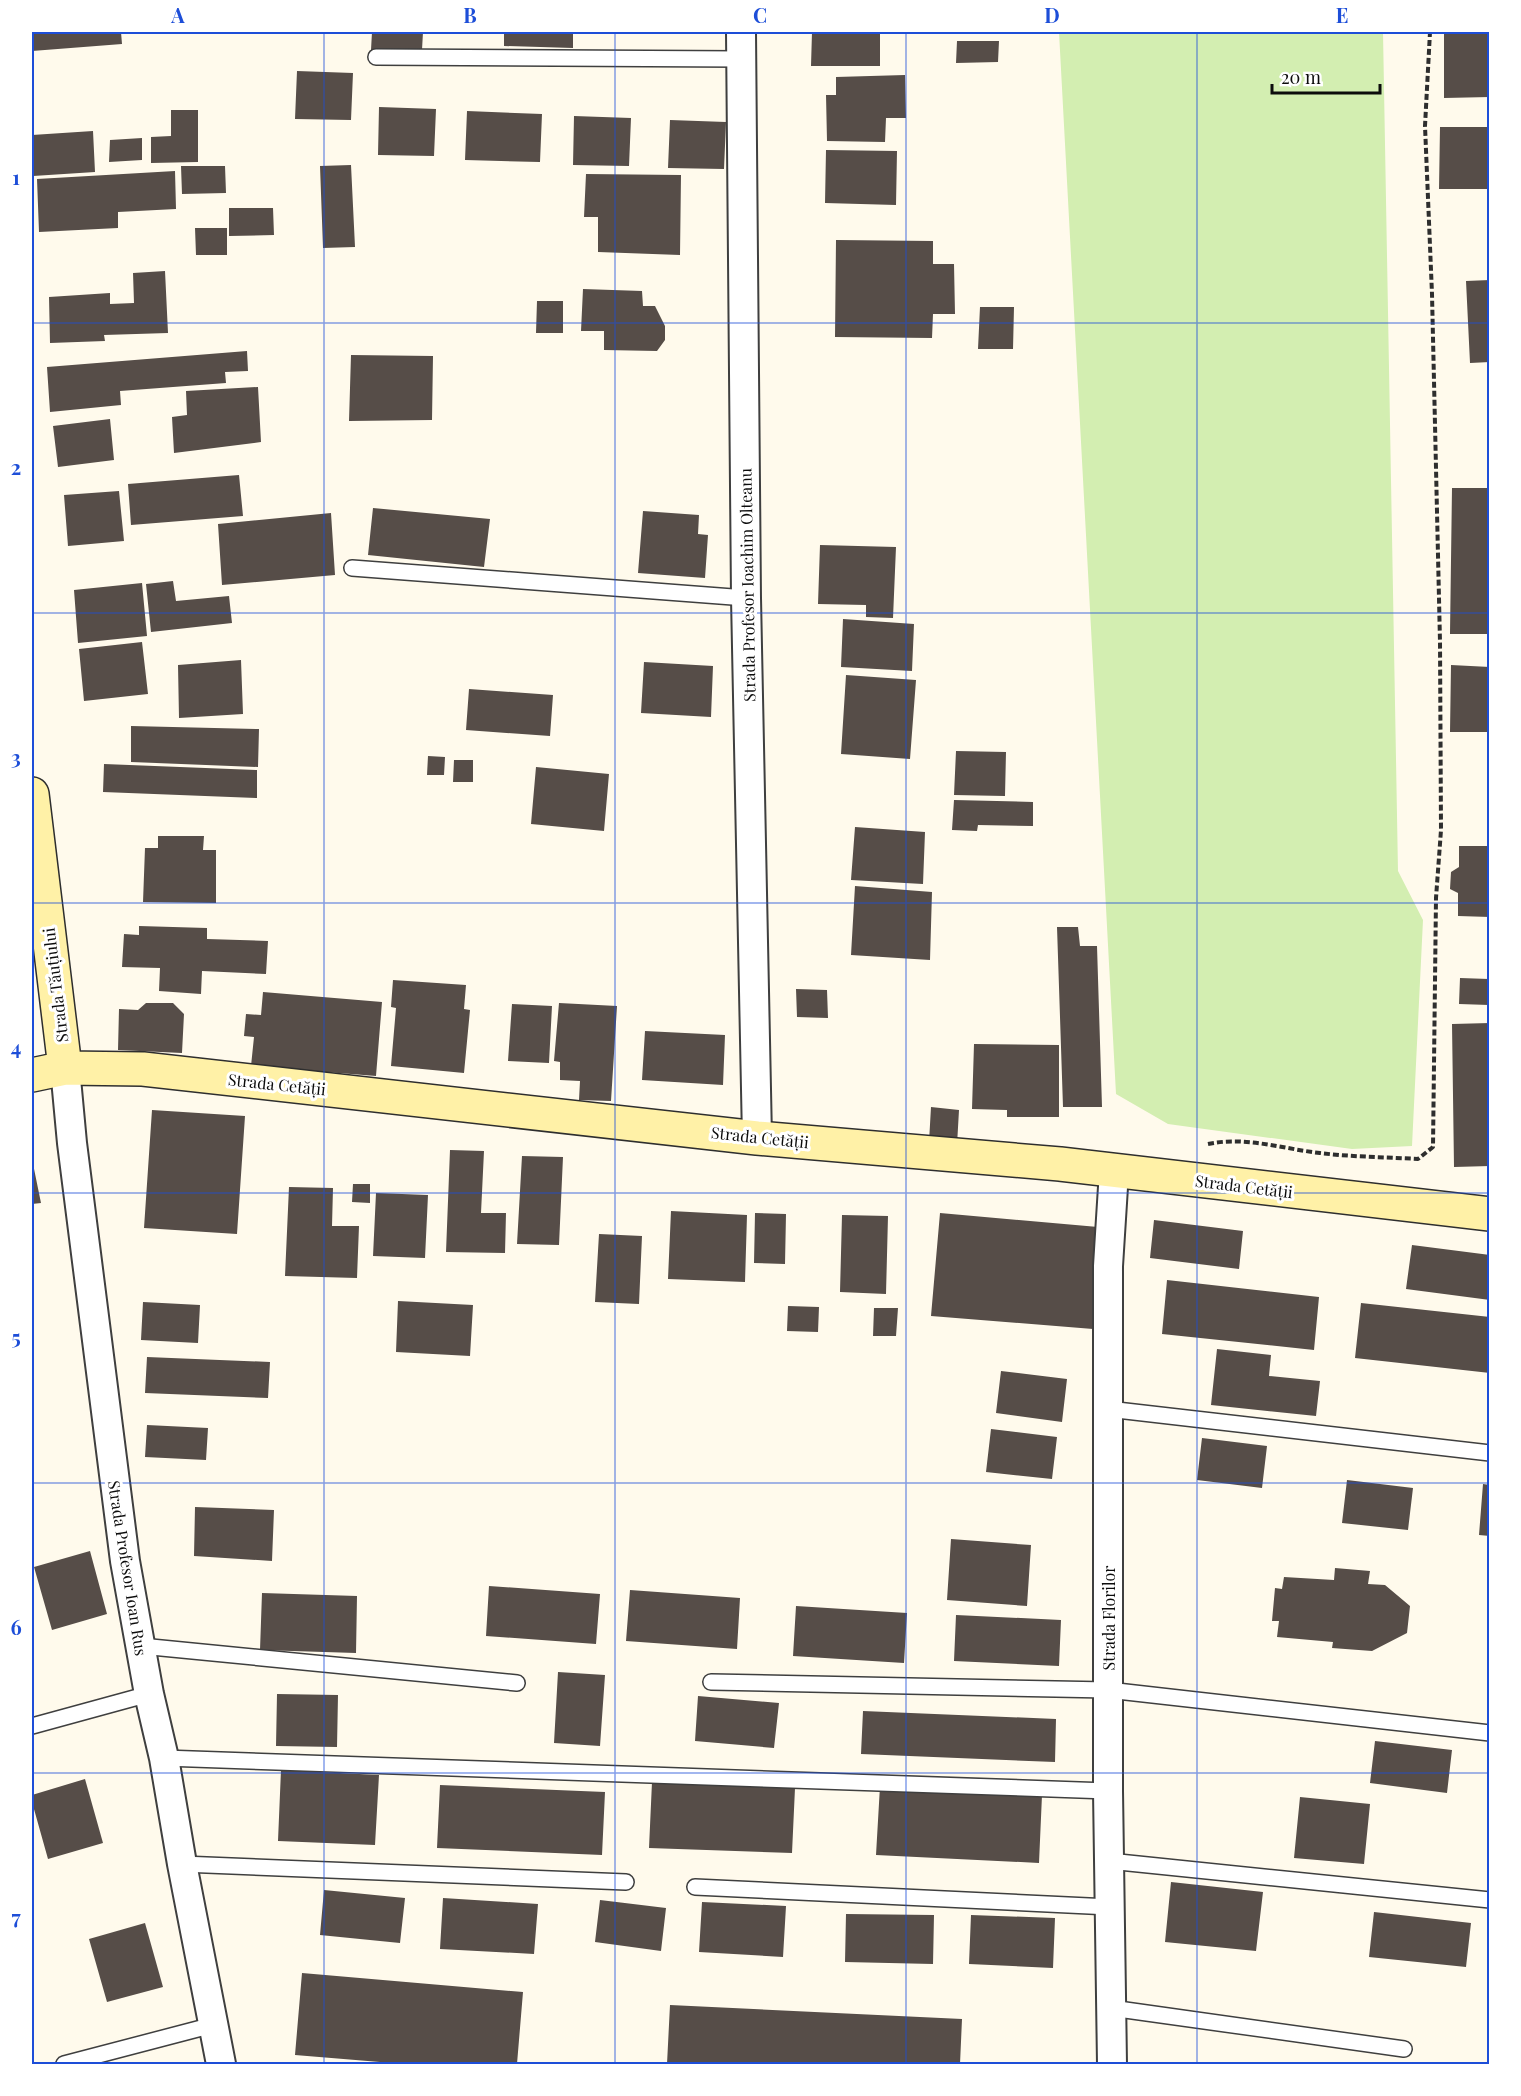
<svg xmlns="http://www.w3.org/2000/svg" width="1521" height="2096" viewBox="0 0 1521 2096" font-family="'Playfair Display',serif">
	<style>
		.green { fill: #d3eeb1 }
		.building { fill: #564d48 }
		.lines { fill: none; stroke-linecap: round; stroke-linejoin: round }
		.lane-casing { stroke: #3f3f3f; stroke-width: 18 }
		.street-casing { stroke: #3f3f3f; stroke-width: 32 }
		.secondary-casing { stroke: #2e2e2e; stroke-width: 36 }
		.path { stroke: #2e2e2e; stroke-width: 4; stroke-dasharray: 6 3; stroke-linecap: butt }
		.lane { stroke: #fff; stroke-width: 15 }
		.street { stroke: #fff; stroke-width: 28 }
		.secondary { stroke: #fff1a7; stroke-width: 33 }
		.grid { fill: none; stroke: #1d4ed8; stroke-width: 1.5; stroke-opacity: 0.55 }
		.labels { text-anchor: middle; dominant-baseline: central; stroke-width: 6; stroke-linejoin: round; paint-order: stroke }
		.street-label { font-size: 16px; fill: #0c0c0c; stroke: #fff }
		.neatline { fill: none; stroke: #1d4ed8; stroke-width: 2 }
		.grid-label { font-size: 20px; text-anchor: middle; font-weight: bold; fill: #1d4ed8 }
	</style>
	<rect width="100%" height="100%" fill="#fffaec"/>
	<path class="green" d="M1059,32H1383L1398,871L1423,920L1412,1146L1352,1149L1168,1124L1116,1094Z"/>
	<path class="building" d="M32,32H121L122,44L32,51Z
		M372,32H423L422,50H371Z
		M504,32H573V48L504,46Z
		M812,32H880V66H811Z
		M1444,32H1490V97L1444,98Z
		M957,41H999L998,62L956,63Z
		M297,71L353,73L351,120L295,119Z
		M905,75L906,118H886L885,142L827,141L826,95H836V77Z
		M379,107L436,109L434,156L378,155Z
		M171,110H198V162L151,163V137L171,136Z
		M467,111L542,114L540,162L465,160Z
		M574,116L631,118L629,166L573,165Z
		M670,120L726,122L724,169L668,168Z
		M1440,127H1490V189H1439Z
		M93,131L95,172L33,176L32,135Z
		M142,138V160L109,162L110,140Z
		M826,150L897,151L896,205L825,203Z
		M351,165L355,247L323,248L320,166Z
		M181,166H225L226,193L182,194Z
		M175,171L176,209L118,212V228L39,232L37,179Z
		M586,174L681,175L680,255L598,252V217H584Z
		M229,208H273L274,235L229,236Z
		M195,228H227V255H196Z
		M836,240L933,241V264H954L955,314H933L932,338L835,337Z
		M165,271L168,333L104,335L105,341L50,343L49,297L110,293V304L134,303L133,273Z
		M1490,280V362L1470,363L1466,281Z
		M583,289L642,291L643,306H655L665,326V340L657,351L604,350V331H581Z
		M537,301H563V333H536Z
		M980,307H1014L1013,349H978Z
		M247,351L248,371L225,372L226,383L120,391L121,405L50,412L47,367Z
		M351,355L433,356L432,420L349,421Z
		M258,387L261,442L174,453L172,417L187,415L186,391Z
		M110,419L114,460L58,467L53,426Z
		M239,475L243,516L131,525L128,484Z
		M1452,488H1490V634H1450Z
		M119,491L124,541L68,546L64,495Z
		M373,508L490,519L484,567L368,555Z
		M643,511L699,515L698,534L708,535L705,578L638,573Z
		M331,513L335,575L222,585L218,524Z
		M820,545L896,547L893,618L866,617V605L818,604Z
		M173,581L176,601L229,596L232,623L151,632L146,584Z
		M142,583L147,636L78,643L74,590Z
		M843,619L914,624L912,671L841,667Z
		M142,642L148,694L84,701L79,649Z
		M241,660L243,714L179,718L178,665Z
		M644,662L713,666L711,717L641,713Z
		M1451,665L1490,667V732H1450Z
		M846,675L916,680L910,759L841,754Z
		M469,689L553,695L550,736L466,730Z
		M131,726L259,729L258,767L131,762Z
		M956,751L1006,752L1005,796L954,795Z
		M428,756L445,757L444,775H427Z
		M454,760H473V782H453Z
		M104,764L257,770V798L103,792Z
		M536,767L609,774L604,831L531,824Z
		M954,800L1033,802V826L978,825L977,831L952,830Z
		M855,827L925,832L923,884L851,880Z
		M158,836H204L203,850H216V903L143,902L145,848H158Z
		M1459,846H1490V917L1458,916V893L1450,889L1451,872L1459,867Z
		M855,886L932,892L930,960L851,955Z
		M139,926L207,928V939L268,941L266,974L202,971L201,994L159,991L160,968L122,967L124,934L139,935Z
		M1057,927H1078L1080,946H1097L1102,1107H1063Z
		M1460,978L1489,979V1005L1459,1004Z
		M393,980L466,985L464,1009L470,1010L464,1073L391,1066L396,1008L391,1007Z
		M796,989L827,990L828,1018L797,1017Z
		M263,992L382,1002L376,1076L251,1066L254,1037L244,1036L246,1014L261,1015Z
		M146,1003H173L184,1014L182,1053L118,1050L119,1009L138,1010Z
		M559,1003L617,1006L611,1101L579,1100L580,1081L560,1080V1062L554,1061Z
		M512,1004L552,1006L549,1063L508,1061Z
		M1490,1023V1166L1454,1167L1452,1024Z
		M645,1031L725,1035L723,1085L642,1080Z
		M974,1044L1059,1045V1117H1007V1110L972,1109Z
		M931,1107L959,1110L957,1145L929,1142Z
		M152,1110L245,1116L237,1234L144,1228Z
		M450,1150L484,1151L481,1213H506L505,1253L446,1252Z
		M522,1156L563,1157L559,1245L517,1244Z
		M32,1159L41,1203L32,1204Z
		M353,1184H370V1203L352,1202Z
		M289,1187L333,1188L332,1226H359L357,1278L285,1276Z
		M376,1193L428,1195L425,1258L373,1256Z
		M671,1211L747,1215L745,1282L668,1279Z
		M755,1213L786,1214L785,1264L754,1263Z
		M940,1213L1098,1227L1093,1329L931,1316Z
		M842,1215L888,1216L886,1294L840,1292Z
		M1154,1220L1243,1231L1239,1269L1150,1258Z
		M599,1234L642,1236L639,1304L595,1302Z
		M1412,1245L1490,1255V1300L1406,1289Z
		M1167,1280L1319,1297L1314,1350L1162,1334Z
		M398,1301L473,1305L470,1356L396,1352Z
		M143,1302L200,1305L198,1343L141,1340Z
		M1361,1303L1490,1317V1373L1355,1358Z
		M788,1306L819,1307L818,1332L787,1331Z
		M874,1308H898L896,1336H873Z
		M1217,1349L1271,1355L1269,1376L1320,1381L1316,1416L1211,1405Z
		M147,1357L270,1362L268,1398L145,1393Z
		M1001,1371L1067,1379L1062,1422L996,1413Z
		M147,1425L208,1428L206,1460L145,1457Z
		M991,1429L1057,1437L1052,1479L986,1472Z
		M1202,1438L1267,1446L1262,1488L1197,1480Z
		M1347,1480L1413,1488L1408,1530L1342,1523Z
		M1483,1484L1490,1485V1536L1479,1535Z
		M195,1507L274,1510L272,1561L194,1556Z
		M951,1539L1031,1545L1027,1606L947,1600Z
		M90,1551L107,1614L52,1630L34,1567Z
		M1335,1568L1370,1571L1368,1584L1385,1585L1410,1606L1407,1633L1372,1651L1332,1648L1333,1642L1277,1637L1279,1621H1272L1275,1588L1282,1589L1284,1577L1334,1580Z
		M489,1586L600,1594L596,1644L486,1636Z
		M630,1590L740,1598L737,1649L626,1641Z
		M262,1593L357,1596L356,1653L260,1650Z
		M796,1606L907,1613L904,1663L793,1656Z
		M956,1615L1061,1620L1059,1666L954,1661Z
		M558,1672L605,1675L600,1746L554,1743Z
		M277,1694L338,1695L337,1747L276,1746Z
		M698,1696L779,1703L774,1748L695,1741Z
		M863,1711L1056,1719L1055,1762L861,1754Z
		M1375,1741L1452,1750L1447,1793L1370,1783Z
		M281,1770L379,1775L375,1845L278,1841Z
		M85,1779L103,1843L48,1859L32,1802V1795Z
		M652,1782L795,1788L792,1853L649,1848Z
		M440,1785L605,1792L602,1855L437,1848Z
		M880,1786L1042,1795L1039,1863L876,1855Z
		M1300,1797L1370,1804L1364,1864L1294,1858Z
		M1171,1882L1263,1892L1256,1951L1165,1942Z
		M324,1890L405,1898L400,1943L320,1935Z
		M443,1898L538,1904L534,1954L440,1949Z
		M600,1900L666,1908L661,1951L595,1942Z
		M702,1902L786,1906L783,1957L699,1952Z
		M1374,1912L1471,1923L1466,1967L1369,1957Z
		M846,1914L934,1915L933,1964L845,1962Z
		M971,1915L1055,1918L1053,1968L969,1964Z
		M145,1923L163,1987L107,2002L89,1939Z
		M302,1973L523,1992L517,2064H404L295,2055Z
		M670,2005L962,2019L960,2064H667Z"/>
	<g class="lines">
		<defs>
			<path id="lane" d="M376,57L741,59
				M352,568L746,598
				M1108,1409L1490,1453
				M141,1646L517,1683
				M711,1682L1108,1690L1490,1733
				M32,1726L149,1694
				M164,1758L1108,1791
				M1109,1861L1490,1900
				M182,1864L626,1882
				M695,1887L1110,1907
				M1111,2008L1404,2049
				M64,2064L213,2025"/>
			<path id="street" d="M741,32L746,598L757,1138
				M65,1068L72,1143L125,1561L149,1694L164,1758L182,1864L221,2064
				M1112,2064L1108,1791V1266L1114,1171"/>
			<path id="secondary" d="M32,794L65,1068
				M32,1075L65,1068L143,1069L757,1138L1060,1164L1490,1214"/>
		</defs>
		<use href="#lane" class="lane-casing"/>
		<use href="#street" class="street-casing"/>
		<use href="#secondary" class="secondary-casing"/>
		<path class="path" d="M1208,1144C1246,1136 1283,1149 1320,1153C1352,1157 1385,1157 1418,1159L1433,1147L1436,898L1441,830L1440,642L1432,294L1425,126L1430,32"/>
		<use href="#lane" class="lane"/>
		<use href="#street" class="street"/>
		<use href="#secondary" class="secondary"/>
	</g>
	<path class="grid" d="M324,32V2064M615,32V2064M906,32V2064M1197,32V2064M32,323H1490M32,613H1490M32,903H1490M32,1193H1490M32,1483H1490M32,1773H1490"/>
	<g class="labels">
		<g class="street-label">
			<text transform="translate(747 585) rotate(-91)">Strada Profesor Ioachim Olteanu</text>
			<text transform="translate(55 985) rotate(-97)">Strada Tăuțiului</text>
			<text transform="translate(277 1084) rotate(6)">Strada Cetății</text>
			<text transform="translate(760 1137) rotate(6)">Strada Cetății</text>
			<text transform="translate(1244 1186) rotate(7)">Strada Cetății</text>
			<text transform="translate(128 1568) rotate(81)">Strada Profesor Ioan Rus</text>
			<text transform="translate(1108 1618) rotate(-90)">Strada Florilor</text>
		</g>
	</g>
	<rect width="1521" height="2096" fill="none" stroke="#ffffff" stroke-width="66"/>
	<path d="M1272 84v9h108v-9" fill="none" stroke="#0c0c0c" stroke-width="3"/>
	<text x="1281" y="84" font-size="18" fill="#0c0c0c" stroke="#ffffff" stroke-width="4.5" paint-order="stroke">20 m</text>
	<rect x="33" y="33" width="1455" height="2030" class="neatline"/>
	<g class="grid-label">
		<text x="178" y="23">A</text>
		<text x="470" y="23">B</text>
		<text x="760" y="23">C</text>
		<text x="1052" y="23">D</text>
		<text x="1342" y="23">E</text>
		<text x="16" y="185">1</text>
		<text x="16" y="475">2</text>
		<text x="16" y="765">3</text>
		<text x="16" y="1055">4</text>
		<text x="16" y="1345">5</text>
		<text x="16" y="1635">6</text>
		<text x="16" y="1925">7</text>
	</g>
</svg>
